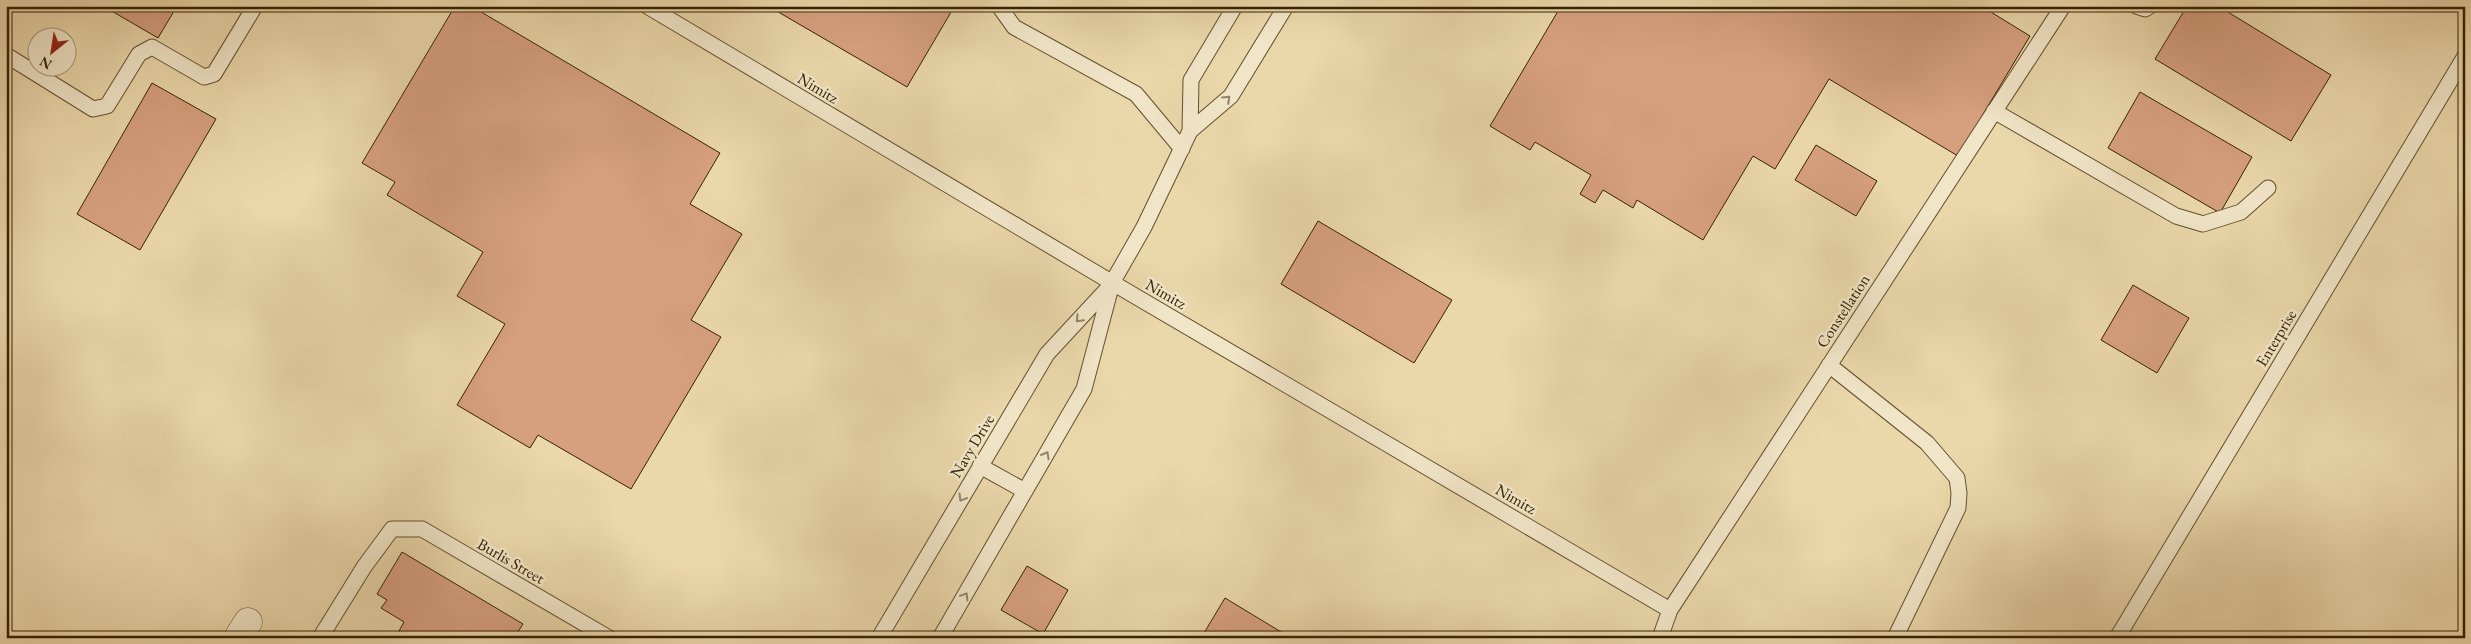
<svg xmlns="http://www.w3.org/2000/svg" width="2471" height="644" viewBox="0 0 2471 644" font-family="'EB Garamond',serif">
	<style>
		.building { fill: #d69f7e; stroke: #362203 }
		.lines { fill: none; stroke-linecap: round; stroke-linejoin: round }
		.service-casing { stroke: #634f2d; stroke-width: 17 }
		.minor-casing { stroke: #634f2d; stroke-width: 29 }
		.service { stroke: #f1e5c8; stroke-width: 15 }
		.minor { stroke: #f1e5c8; stroke-width: 28 }
		.oneway { stroke: #948466 }
		.labels { text-anchor: middle; dominant-baseline: central; stroke-width: 5; stroke-linejoin: round; paint-order: stroke }
		.street-label { font-size: 16px; fill: #362203; stroke: #f1e5c8 }
	</style>
	<rect width="100%" height="100%" fill="#ead7aa"/>
	<filter id="stains"><feTurbulence type="fractalNoise" baseFrequency=".004" numOctaves="4"/><feColorMatrix values="0 0 0 0 .2 0 0 0 0 .09 0 0 0 0 .02 0 0 0 .5 -.17"/></filter>
	<radialGradient id="worn" r=".72"><stop offset=".6" stop-color="#630" stop-opacity="0"/><stop offset="1" stop-color="#630" stop-opacity=".3"/></radialGradient>
	<path class="building" d="M103,6H177L158,38Z
		M455,6H471L720,153L690,204L742,234L691,320L721,337L631,489L538,435L530,448L457,405L505,324L457,296L483,252L387,195L395,182L362,163Z
		M768,6H953L954,7L907,87Z
		M1561,6H1981L2030,36L1958,156L1829,79L1775,169L1753,156L1703,240L1637,200L1633,208L1603,190L1595,203L1580,194L1591,175L1535,142L1530,150L1490,126Z
		M2187,6H2218L2331,75L2291,141L2155,59Z
		M152,83L216,119L140,250L77,214Z
		M2140,92L2252,157L2220,213L2108,148Z
		M1816,145L1877,181L1856,216L1795,180Z
		M1318,221L1452,300L1414,363L1281,284Z
		M2133,285L2189,318L2157,373L2101,340Z
		M402,552L523,624L514,638H395L404,622L381,608L387,600L377,594Z
		M1027,566L1068,590L1043,634L1001,610Z
		M1225,598L1291,638H1201Z"/>
	<g class="lines">
		<defs>
			<path id="service" d="M647,6L1106,279L1670,610
				M999,6L1014,27L1136,94L1182,149
				M2136,6L2145,9L2150,6
				M6,55L93,109L107,106L139,54L152,47L204,77L214,74L255,6
				M1994,111L2176,216L2203,224L2241,212L2268,188
				M1190,131L1191,80L1235,6
				M1829,365L1927,443L1957,478L1959,493L1958,508L1895,638
				M980,466L1025,491
				M320,638L364,567L392,529H422L609,638
				M879,638L1047,354L1110,286
				M940,638L1084,389L1112,283L1144,227L1190,131L1231,96L1286,6
				M1660,638L1670,610L2063,6
				M2117,638L2465,56"/>
			<path id="minor" d="M238,638L248,622"/>
		</defs>
		<use href="#service" class="service-casing"/>
		<use href="#minor" class="minor-casing"/>
		<use href="#service" class="service"/>
		<use href="#minor" class="minor"/>
	</g>
	<defs><path id="oneway-chevron" d="M-2-3.5L2.5 0L-2 3.5" fill="none" stroke-width="1.6" stroke-linecap="round" stroke-linejoin="round" transform="scale(1.25)"/></defs>
	<g class="oneway">
		<use href="#oneway-chevron" transform="translate(1227 99) rotate(-44)"/>
		<use href="#oneway-chevron" transform="translate(1079 319) rotate(133)"/>
		<use href="#oneway-chevron" transform="translate(1046 455) rotate(-60)"/>
		<use href="#oneway-chevron" transform="translate(962 498) rotate(121)"/>
		<use href="#oneway-chevron" transform="translate(965 596) rotate(-59)"/>
	</g>
	<g class="labels">
		<g class="street-label">
			<text transform="translate(818 88) rotate(31)">Nimitz</text>
			<text transform="translate(1166 294) rotate(30)">Nimitz</text>
			<text transform="translate(1843 311) rotate(-57)">Constellation</text>
			<text transform="translate(2276 338) rotate(-59)">Enterprise</text>
			<text transform="translate(972 446) rotate(-59)">Navy Drive</text>
			<text transform="translate(1516 499) rotate(30)">Nimitz</text>
			<text transform="translate(511 561) rotate(30)">Burlis Street</text>
		</g>
	</g>
	<rect width="2471" height="644" fill="none" stroke="#ead7aa" stroke-width="25"/>
	<rect x="8" y="8" width="2456" height="629" fill="none" stroke="#362203" stroke-width="2.5"/>
	<rect x="12" y="12" width="2446" height="619" fill="none" stroke="#362203"/>
	<g transform="translate(52 52) rotate(210)"><circle r="24" fill="#f1e5c8" stroke="#a69779"/>
	<path d="M0-4L9 19L0 12L-9 19Z" fill="#8f2418"/>
	<text y="-8" font-size="14" font-weight="bold" text-anchor="middle" fill="#362203">N</text>
	</g>
	<rect width="100%" height="100%" filter="url(#stains)"/>
	<rect width="100%" height="100%" fill="url(#worn)"/>
</svg>
